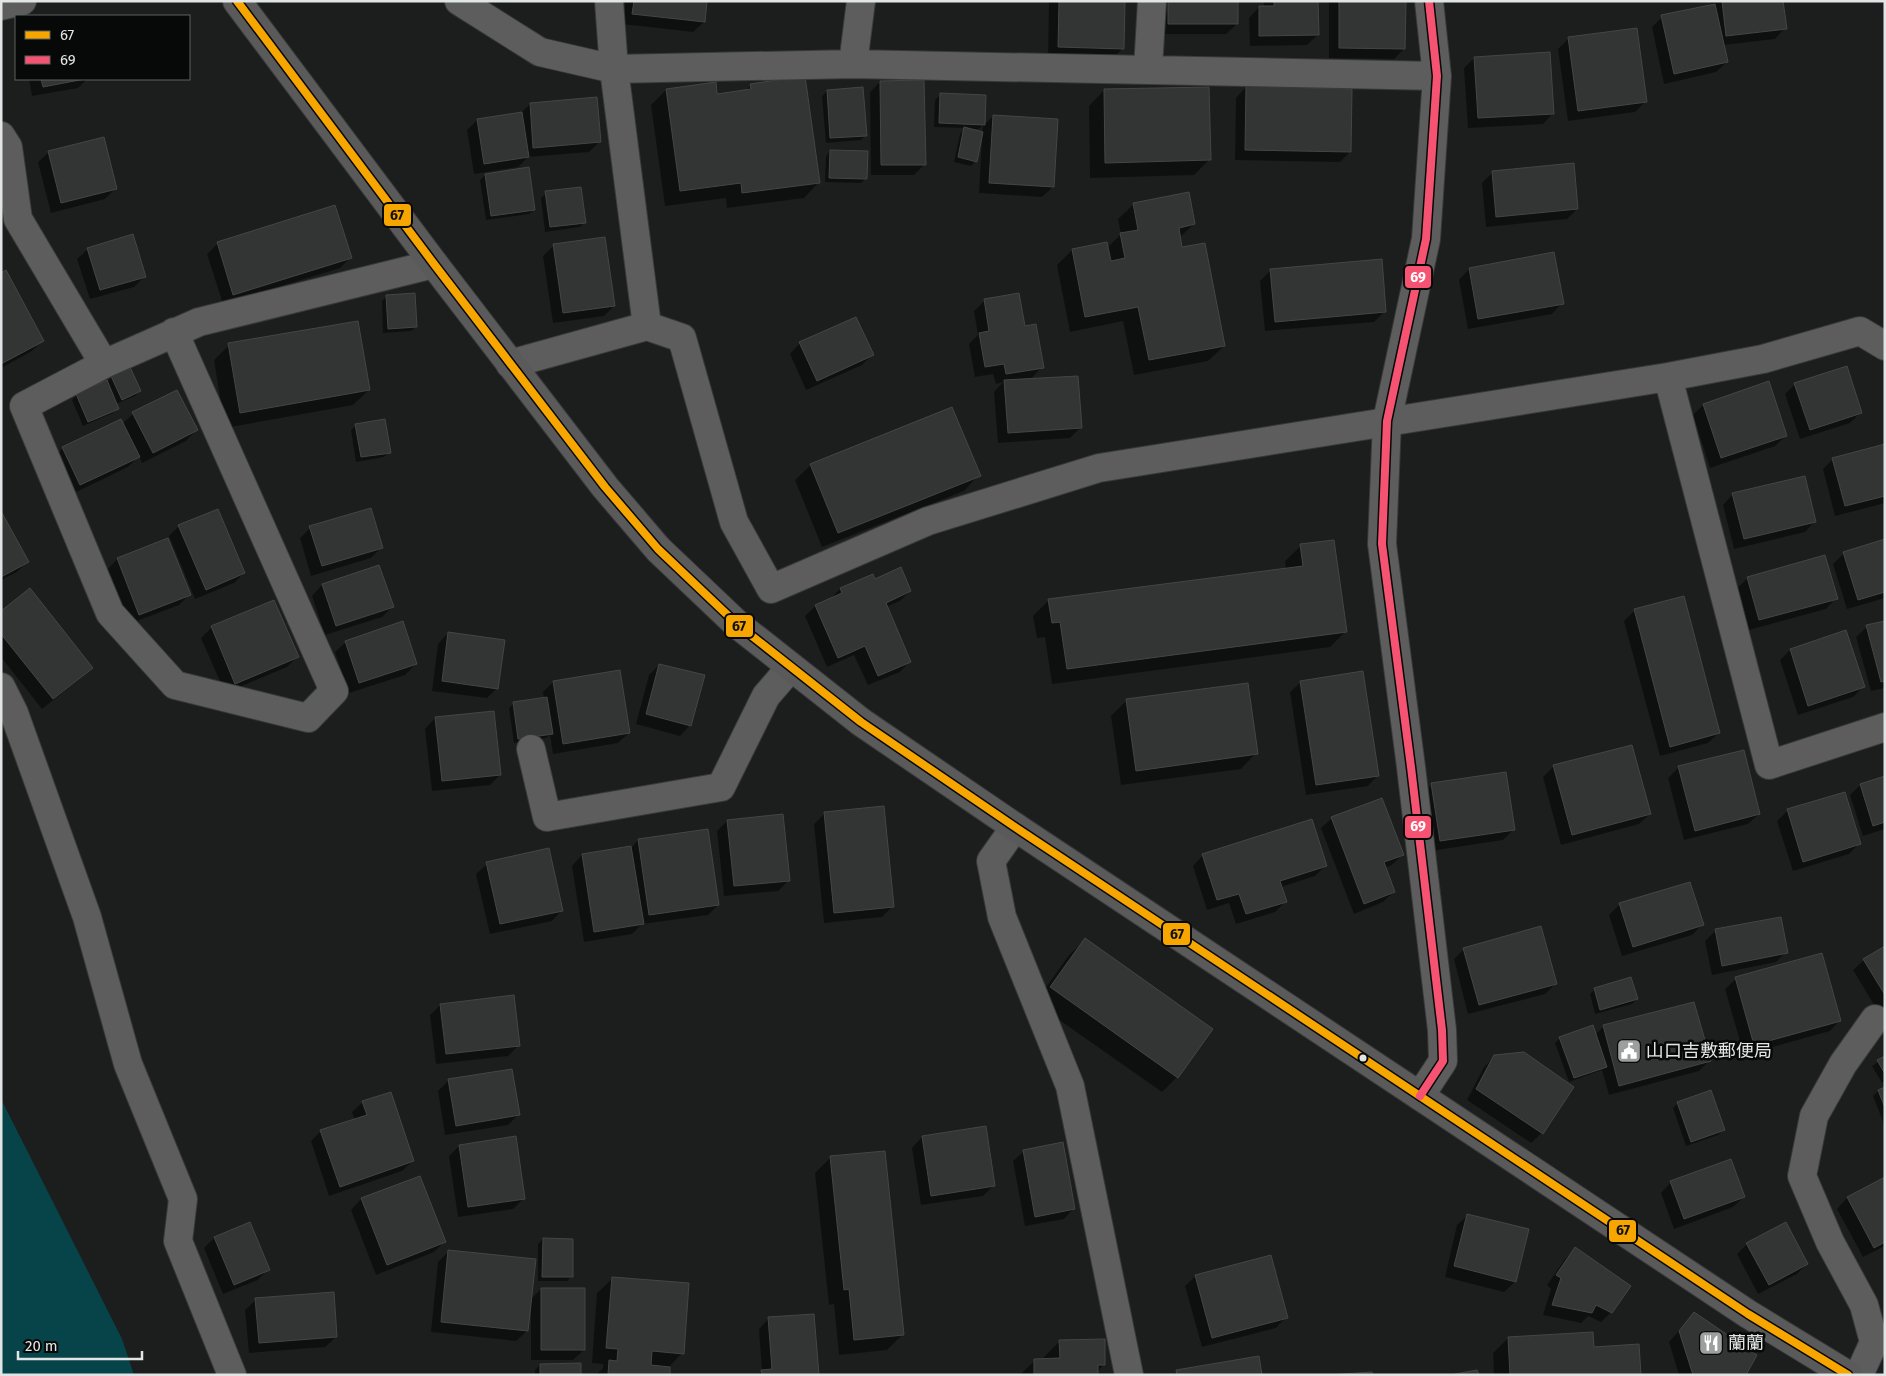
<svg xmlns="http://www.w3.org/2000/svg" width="1886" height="1376" viewBox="0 0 1886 1376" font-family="'Fira Sans','Noto Sans JP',sans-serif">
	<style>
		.water { fill: #064449 }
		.shadow { fill: #0007; fill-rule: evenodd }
		.building { fill: #333535; stroke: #444646 }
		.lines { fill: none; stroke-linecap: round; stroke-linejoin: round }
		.street-casing { stroke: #383a3a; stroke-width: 30 }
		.highway-casing { stroke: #383a3a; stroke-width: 30 }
		.street { stroke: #5d5d5d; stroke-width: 28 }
		.highway { stroke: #5b5a5a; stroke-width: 28 }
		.bus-1-casing { stroke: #070808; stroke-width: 11 }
		.bus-2-casing { stroke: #070808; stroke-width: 11 }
		.bus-1 { stroke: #f7a600; stroke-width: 8 }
		.bus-2 { stroke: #f65372; stroke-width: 8 }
		.bus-dot { fill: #e2e5e5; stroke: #070808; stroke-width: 2 }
		.labels { text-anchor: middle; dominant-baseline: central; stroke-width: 5; stroke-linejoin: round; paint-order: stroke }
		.poi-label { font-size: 18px; fill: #e2e5e5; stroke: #070808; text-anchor: start }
		.line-badge { stroke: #070808; stroke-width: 2 }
		.badge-label { font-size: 14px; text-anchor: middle; font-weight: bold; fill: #fff }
		.pale-badge-label { font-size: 14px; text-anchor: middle; font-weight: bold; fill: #111 }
	</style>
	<rect width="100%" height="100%" fill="#1c1e1e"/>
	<path class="water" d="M1,1099L122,1339L134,1375H1Z"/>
	<path class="shadow" d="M625,1H706L704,22L693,32L622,24Z
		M1049,1H1124L1123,48L1112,59L1048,57Z
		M1162,1H1236L1237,24L1226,34H1159Z
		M1264,1H1317L1318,35L1307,45L1250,46L1249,18L1259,7H1264Z
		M1329,1H1405L1404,49L1394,59L1329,58Z
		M1711,1H1782L1785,28L1775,39L1723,45L1727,62L1716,72L1664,84L1652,27L1662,17L1711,6Z
		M1569,38L1646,101L1635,112L1568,121L1558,49Z
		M1474,58L1553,113L1543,124L1468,128L1464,68Z
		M29,79H87L78,88L32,96Z
		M880,82L925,164L914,175H871L870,92Z
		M751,85L819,182L804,198L727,208L726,198L665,206L651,105L666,90L716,95L745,91Z
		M1246,87L1350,152L1340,162L1235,160L1236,98Z
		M1104,90L1209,160L1194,175L1090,178L1089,106Z
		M827,91L866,135L861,140L826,143L822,96Z
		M940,95L984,125L993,116L1053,187L1042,197L979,193L982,139H980L976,161L971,166L954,162L960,134L965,128L934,127L935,100ZM983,125L982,133L970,129H979Z
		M530,104L600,141L589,152L528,157L518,167L474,174L467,130L477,120L521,113Z
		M830,151L866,178L861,183L825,182L826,156Z
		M49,152L115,189L105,199L51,213L38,162Z
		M1492,173L1577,209L1567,219L1486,227L1482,183Z
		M485,175L534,210L529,214L486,220L480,180Z
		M546,193L585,222L580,227L545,232L541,198Z
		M1134,204L1194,224L1179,238L1181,248L1224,346L1208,361L1134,375L1123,321L1070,332L1057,265L1072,250L1107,248L1121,234L1118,219Z
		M218,243L351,257L340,268L223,304L207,254Z
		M554,245L614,306L604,316L553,323L543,256Z
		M88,249L145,276L134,287L90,299L77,259Z
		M1469,269L1562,303L1552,314L1468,329L1459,280Z
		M1271,270L1385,311L1374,322L1265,331L1260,281Z
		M1,274L42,341L32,351L1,368Z
		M387,296L416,327L411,331L383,333L382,301Z
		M985,300L1024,327L1042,367L1030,380L1080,428L1070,438L998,443L994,392L1003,382L996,384L993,374L975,377L969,344L978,335L974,311Z
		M800,343L872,355L862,365L806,390L790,354Z
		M229,345L369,390L353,405L225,428L214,360Z
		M130,369L140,391L135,396L116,404L118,408L113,413L83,426L72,400L77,395L107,382L111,378Z
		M1768,383L1786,436L1775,446L1710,468L1693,415L1703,405Z
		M1795,384L1861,412L1850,423L1800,439L1785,394Z
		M177,391L196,430L186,441L142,463L139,456L128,467L70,495L52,459L63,448L122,424L133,414Z
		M356,425L389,452L384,457L356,462L351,430Z
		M1885,445V503L1835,516L1823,469L1833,459Z
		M811,465L979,475L964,491L822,547L795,480Z
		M1733,494L1815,521L1805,532L1734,549L1723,505Z
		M1,514L27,562L17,572L1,580Z
		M179,526L244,573L234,583L195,599L169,536Z
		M310,528L382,547L371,558L311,576L300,538Z
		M167,539L190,594L179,605L129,624L107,570L117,559Z
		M1885,541V598L1847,609L1833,564L1844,553Z
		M1301,546L1345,632L1330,647L1052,684L1045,637L1037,638L1033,616L1049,600L1286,569L1285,561Z
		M379,567L392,607L382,617L325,635L312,596L322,585Z
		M872,575L875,580L910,591L900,601L886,607L910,661L900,672L868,685L854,655L827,667L805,616L815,606L829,600L840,589Z
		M1748,578L1836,598L1826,609L1749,630L1737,588Z
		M274,602L297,657L287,667L225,693L201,638L211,628Z
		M1635,610L1719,733L1708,743L1660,756L1624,621Z
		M1,613L92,668L81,678L42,709L1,657Z
		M1885,622V688L1871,691L1856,637L1867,627Z
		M1845,632L1863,687L1853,697L1798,715L1780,660L1790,650Z
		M448,633L497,688L487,698L432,691L438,644Z
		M346,642L416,664L405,675L349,693L335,652Z
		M659,665L690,725L680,736L636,724L649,675Z
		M553,682L629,733L618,743L553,754L550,735L546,738L514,743L509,708L514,703L544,699L543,692Z
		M1301,682L1378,775L1368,786L1306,795L1290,692Z
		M1127,700L1256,753L1241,769L1121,785L1111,716Z
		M435,718L500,775L490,785L432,791L425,729Z
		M1743,751L1759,814L1748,824L1684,840L1668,778L1678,768Z
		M1554,766L1650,814L1639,824L1561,845L1543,777Z
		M1885,777V829L1863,836L1850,795L1860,785Z
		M1432,784L1514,829L1503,840L1430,851L1421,795Z
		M1788,810L1859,844L1849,854L1793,871L1777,821Z
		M825,813L892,907L882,917L824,923L814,824Z
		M1332,818L1403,854L1392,865L1385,868L1394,892L1383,902L1354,914L1321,828Z
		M727,821L789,880L778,891L724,896L717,831Z
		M638,840L718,905L708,915L642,924L632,934L584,942L572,866L582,855L631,848Z
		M1203,855L1325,866L1315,876L1281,887L1286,901L1275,912L1236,924L1229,903L1207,910L1193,866Z
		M487,864L562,910L552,921L490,934L476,874Z
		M1620,904L1702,925L1692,935L1622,956L1609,915Z
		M1780,918L1786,952L1776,962L1712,975L1705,941L1715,931Z
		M1085,940L1177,1077L1162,1092L1035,1003L1069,955Z
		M1885,947V1016L1882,1018L1853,970L1864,960Z
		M1464,949L1555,984L1545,994L1468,1014L1454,959Z
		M1736,979L1840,1020L1830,1031L1744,1055L1725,989Z
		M1595,989L1637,999L1632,1004L1595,1014L1590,994Z
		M1693,1003L1709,1061L1699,1071L1609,1095L1602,1070L1569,1082L1555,1043L1560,1038L1595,1035L1603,1027Z
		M440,1005L519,1045L508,1056L436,1064L430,1015Z
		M1494,1057L1542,1133L1531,1143L1467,1100L1484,1067Z
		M1885,1057V1081L1882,1083L1872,1066Z
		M511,1070L518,1115L508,1125L445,1135L438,1091L448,1081Z
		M1885,1089V1123L1884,1124L1873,1096L1878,1091Z
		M363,1102L413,1161L402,1171L329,1196L311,1141L321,1131L355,1120L352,1112Z
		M1678,1103L1723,1130L1718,1135L1686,1146L1673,1108Z
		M922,1137L994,1185L983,1196L921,1205L912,1148Z
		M459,1146L523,1199L513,1209L458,1217L449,1156Z
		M1024,1151L1074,1208L1064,1219L1025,1226L1013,1161Z
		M831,1157L903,1334L887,1350L839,1355L834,1304L829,1305L815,1173Z
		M419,1178L444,1242L434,1252L376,1275L351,1210L361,1199Z
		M1885,1179V1246L1863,1257L1837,1209L1847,1198Z
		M1671,1182L1744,1197L1733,1207L1674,1229L1661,1193Z
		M1468,1215L1527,1230L1515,1282L1504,1292L1445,1277L1457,1225Z
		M249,1223L268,1269L258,1280L223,1294L204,1248L214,1238Z
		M543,1239L572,1276L567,1281H538V1244Z
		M1747,1244L1807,1264L1797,1274L1758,1294L1737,1254Z
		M1575,1249L1611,1312L1601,1322L1588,1316L1581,1323L1543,1315L1551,1289L1547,1285L1565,1259Z
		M449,1251L530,1300L541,1289L584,1350L573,1360H531V1309H529L527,1331L516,1341L431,1332L438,1262Z
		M1196,1276L1286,1317L1276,1328L1202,1347L1185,1286Z
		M613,1278L682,1353L669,1367L668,1375H596L603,1368V1364L592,1363L597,1293Z
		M256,1300L336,1337L325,1347L249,1353L245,1310Z
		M1694,1314L1745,1375H1679L1669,1342Z
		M769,1318L817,1375H758L762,1371L759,1329Z
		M1508,1338L1593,1348L1640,1375H1494L1493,1353Z
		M1103,1340L1104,1364L1097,1372V1375H1020L1034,1361L1044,1360V1357L1059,1342Z
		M540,1365L580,1375H535V1370Z"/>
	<path class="building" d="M634,1H707L705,22L632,14Z
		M1059,1H1125L1124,49L1058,47Z
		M1168,1H1238V24H1168Z
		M1274,1H1318L1319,35L1259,36V6H1274Z
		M1339,1H1406L1405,49L1339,48Z
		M1722,1H1783L1787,29L1726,36Z
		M1715,4L1728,62L1674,74L1661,15Z
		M1637,28L1647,102L1578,111L1568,37Z
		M1550,52L1554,114L1478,118L1474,57Z
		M805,76L820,183L742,193L741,183L680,191L666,89L716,82L717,94L751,89L750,84Z
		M41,79H85L43,87Z
		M924,80L926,165H881L880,81Z
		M1246,86L1352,89L1351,152L1245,150Z
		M863,87L867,136L830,138L827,90Z
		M1209,87L1211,160L1105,163L1104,89Z
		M940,93L986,95L985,125L939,123Z
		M597,97L601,142L533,148L530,103Z
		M522,112L529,157L484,164L477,119Z
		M993,115L1058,119L1054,187L989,183Z
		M964,127L983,132L977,162L958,157Z
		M104,137L117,189L61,203L48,151Z
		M830,150L868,151L867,179L829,178Z
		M1574,163L1578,209L1496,217L1492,171Z
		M529,167L535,210L491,216L485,174Z
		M581,187L586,223L550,227L545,191Z
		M1189,192L1195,224L1179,228L1182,247L1205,243L1225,346L1149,360L1138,307L1085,317L1072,249L1107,242L1111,261L1125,258L1120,233L1138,230L1133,203Z
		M335,205L352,258L233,295L217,242Z
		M133,234L146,277L100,290L87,248Z
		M605,237L615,306L563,313L553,244Z
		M1554,252L1564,304L1478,319L1469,268Z
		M1382,259L1386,312L1275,322L1270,269Z
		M6,270L44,341L1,364V273Z
		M415,293L417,327L388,329L386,295Z
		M1019,293L1025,326L1036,324L1044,368L1006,374L1004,364L985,367L979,333L989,331L984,299Z
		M856,317L874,355L817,381L799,342Z
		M358,321L370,390L240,413L228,343Z
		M1847,366L1862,413L1810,430L1794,383Z
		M130,367L141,391L122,400L111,376Z
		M1078,376L1082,428L1008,433L1004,380Z
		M107,380L119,409L88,422L76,394Z
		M1769,381L1787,436L1721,458L1703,404Z
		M177,390L198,430L153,453L132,412Z
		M952,407L981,476L838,533L810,464Z
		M121,419L140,457L80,485L62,447Z
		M385,419L391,453L361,457L355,424Z
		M1885,444V496L1845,506L1832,458Z
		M1805,476L1816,522L1744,539L1732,493Z
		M371,508L383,548L322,566L309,526Z
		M218,509L245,573L206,590L178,525Z
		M1,511L29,562L1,577Z
		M168,538L191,595L139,615L117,558Z
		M1885,539V592L1858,600L1843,552Z
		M1334,540L1347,632L1067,669L1060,622L1052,623L1048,599L1303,566L1300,544Z
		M1825,555L1838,599L1759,620L1747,577Z
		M379,565L394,607L336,626L322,584Z
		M901,567L911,591L886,603L911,662L878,676L865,646L838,658L815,605L842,593L840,588L873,574L875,579Z
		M30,588L93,668L53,699L1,634V611Z
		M1684,596L1720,733L1670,747L1634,609Z
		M274,600L299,657L235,684L211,626Z
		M403,621L417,664L359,683L345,641Z
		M1885,621V681L1881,682L1866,625Z
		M1846,630L1865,687L1808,706L1790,649Z
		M448,632L505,640L498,689L442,681Z
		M659,664L705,675L691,726L646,714Z
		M620,670L630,733L563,744L553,681Z
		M1363,671L1379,776L1316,785L1300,681Z
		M1248,683L1258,754L1136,771L1126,699Z
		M547,697L553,734L518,739L513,702Z
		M494,711L501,775L442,781L435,717Z
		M1632,745L1651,814L1572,835L1553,765Z
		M1744,750L1760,814L1695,831L1678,766Z
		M1506,772L1515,830L1440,841L1431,783Z
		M1885,776V822L1873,826L1860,784Z
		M1845,792L1861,844L1803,862L1787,809Z
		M1382,798L1404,855L1384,862L1395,892L1364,904L1331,817Z
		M884,806L894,907L834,913L824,812Z
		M783,814L790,881L734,886L727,820Z
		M1312,819L1327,866L1280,881L1287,902L1246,914L1239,894L1217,900L1202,854Z
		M708,829L719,905L649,915L638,839Z
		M631,846L644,924L594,932L582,854Z
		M549,848L563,911L500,924L486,862Z
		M1690,882L1704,925L1633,947L1619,903Z
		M1781,917L1788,953L1722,966L1715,929Z
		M1541,926L1557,984L1479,1005L1463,948Z
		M1085,938L1213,1029L1178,1078L1050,987Z
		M1885,946V995L1863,959Z
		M1822,953L1841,1021L1754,1045L1735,977Z
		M1631,977L1638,999L1600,1010L1594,988Z
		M514,995L520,1046L446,1054L440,1004Z
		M1694,1002L1711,1061L1619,1086L1603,1025Z
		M1593,1025L1607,1067L1574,1078L1559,1037Z
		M1524,1052L1574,1087L1543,1134L1476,1089L1494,1055Z
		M1885,1056V1074L1877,1060Z
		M512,1069L520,1115L456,1126L448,1079Z
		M1885,1087V1108L1878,1090Z
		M1711,1090L1725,1130L1691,1142L1677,1102Z
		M391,1092L414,1161L340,1187L320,1130L367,1115L362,1101Z
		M986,1126L995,1186L931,1196L922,1136Z
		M516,1136L525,1199L468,1207L459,1145Z
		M1063,1142L1075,1209L1035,1217L1023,1150Z
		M885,1151L904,1335L854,1340L849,1289L844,1290L830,1156Z
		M1731,1159L1745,1197L1684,1219L1670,1181Z
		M420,1176L446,1242L387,1265L361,1198Z
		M1885,1177V1242L1874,1248L1847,1197Z
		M1467,1214L1529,1229L1516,1282L1454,1266Z
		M250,1222L270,1270L234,1285L214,1237Z
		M1786,1222L1808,1264L1769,1285L1746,1243Z
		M543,1238L573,1239V1277H542Z
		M1575,1247L1631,1286L1612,1313L1596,1305L1592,1313L1552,1305L1561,1278L1556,1275Z
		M448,1250L536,1259L528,1331L441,1322Z
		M1271,1255L1288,1318L1212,1338L1195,1275Z
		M612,1277L689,1283L684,1354L652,1351L651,1365L670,1367V1375H608L609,1360L617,1361L618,1349L606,1348Z
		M541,1288H585V1350H541Z
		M334,1292L337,1337L259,1343L255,1298Z
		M1694,1312L1757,1355L1746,1375H1693L1679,1331Z
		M814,1314L819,1375H762L761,1370L772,1369L768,1317Z
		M1593,1332L1594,1347L1639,1344L1641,1375H1510L1508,1337Z
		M1105,1339V1365H1098V1375H1032H1034V1359L1060,1358L1059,1340Z
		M1259,1356L1262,1375H1177L1176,1370Z
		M581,1363V1375H540V1364Z
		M1477,1370L1479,1375H1450Z
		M1372,1372L1373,1375H1327Z"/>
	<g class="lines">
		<defs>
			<path id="street" d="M459,1L540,52L614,69L853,64L1437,76
				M1,6L22,1
				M853,64L861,1
				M1148,69L1152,1
				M1,136L8,147L18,219L104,364L199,322L434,264
				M647,326L682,338L734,522L771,589L928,521L1099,468L1668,377L1763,359L1860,331L1885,346
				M104,364L24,406L110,613L175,685L308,718L334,691L174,332
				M510,364L647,326L614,69L609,1
				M1668,377L1769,765L1885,727
				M1,687L14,713L87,917L128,1064L183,1199L178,1241L232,1375
				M531,749L547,817L721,787L766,696L791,667
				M1015,827L991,861L1002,917L1070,1086L1129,1375
				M1420,1096L1443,1061L1442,1030L1411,767L1382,544L1387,421L1426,239L1437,76L1429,1
				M1859,1375L1874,1342L1864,1305L1830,1242L1802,1176L1814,1116L1843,1064L1875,1019"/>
			<path id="highway" d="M237,1L434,264L605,487L658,549L738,625L861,722L1015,827L1748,1314L1848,1375"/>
		</defs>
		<use href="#street" class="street-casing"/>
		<use href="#highway" class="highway-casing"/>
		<use href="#street" class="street"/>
		<use href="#highway" class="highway"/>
		<defs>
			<path id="bus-1" d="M237,1L434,264L605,487L658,549L738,625L861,722L1015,827L1748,1314L1848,1375"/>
			<path id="bus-2" d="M1420,1096L1443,1061L1442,1030L1411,767L1382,544L1387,421L1426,239L1437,76L1429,1"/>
		</defs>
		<use href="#bus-1" class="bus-1-casing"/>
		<use href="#bus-2" class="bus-2-casing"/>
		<use href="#bus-1" class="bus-1"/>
		<use href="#bus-2" class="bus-2"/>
	</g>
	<defs>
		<symbol id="civic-square" viewBox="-11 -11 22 22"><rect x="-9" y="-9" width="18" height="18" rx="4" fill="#9d9f9f" stroke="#070808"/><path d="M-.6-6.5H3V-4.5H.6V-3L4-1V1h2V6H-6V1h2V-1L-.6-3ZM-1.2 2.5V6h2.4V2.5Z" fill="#fff"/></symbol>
		<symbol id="restaurant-square" viewBox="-11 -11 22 22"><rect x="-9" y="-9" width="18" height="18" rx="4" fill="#9d9f9f" stroke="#070808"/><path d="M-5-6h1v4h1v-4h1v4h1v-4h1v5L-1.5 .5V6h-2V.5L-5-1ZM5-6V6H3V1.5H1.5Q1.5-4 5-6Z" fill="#fff"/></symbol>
	</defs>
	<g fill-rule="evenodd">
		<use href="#civic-square" x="1615" y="1037" width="28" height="28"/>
		<use href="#restaurant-square" x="1697" y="1329" width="28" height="28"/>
	</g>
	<circle class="bus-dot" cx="1363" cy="1058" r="4.5"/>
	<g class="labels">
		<g class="poi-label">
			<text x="1646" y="1051">山口吉敷郵便局</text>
			<text x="1728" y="1343">蘭蘭</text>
		</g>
	</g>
	<g class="line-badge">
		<rect x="383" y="203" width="29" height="24" rx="5" fill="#f7a600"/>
		<rect x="1404" y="265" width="28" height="24" rx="5" fill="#f65372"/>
		<rect x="725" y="614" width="29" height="24" rx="5" fill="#f7a600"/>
		<rect x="1404" y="815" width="28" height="24" rx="5" fill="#f65372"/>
		<rect x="1162" y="922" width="29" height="24" rx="5" fill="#f7a600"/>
		<rect x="1608" y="1219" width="29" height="24" rx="5" fill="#f7a600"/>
	</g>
	<g class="badge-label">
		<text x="1418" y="282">69</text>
		<text x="1418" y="831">69</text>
	</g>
	<g class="pale-badge-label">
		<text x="397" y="220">67</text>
		<text x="739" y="631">67</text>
		<text x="1177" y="939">67</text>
		<text x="1623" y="1235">67</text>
	</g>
	<rect width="1886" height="1376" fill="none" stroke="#e2e5e5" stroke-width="5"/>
	<rect x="15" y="15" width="175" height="65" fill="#070808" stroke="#5f6060"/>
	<rect x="25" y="31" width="25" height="8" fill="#f7a600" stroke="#5f6060"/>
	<text x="60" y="40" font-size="15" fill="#e2e5e5">67</text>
	<rect x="25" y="56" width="25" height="8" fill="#f65372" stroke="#5f6060"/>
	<text x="60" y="65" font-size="15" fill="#e2e5e5">69</text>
	<path d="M18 1351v8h124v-8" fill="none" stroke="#e2e5e5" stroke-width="2.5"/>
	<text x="25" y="1351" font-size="15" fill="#e2e5e5" stroke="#070808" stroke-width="4" paint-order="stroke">20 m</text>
</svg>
